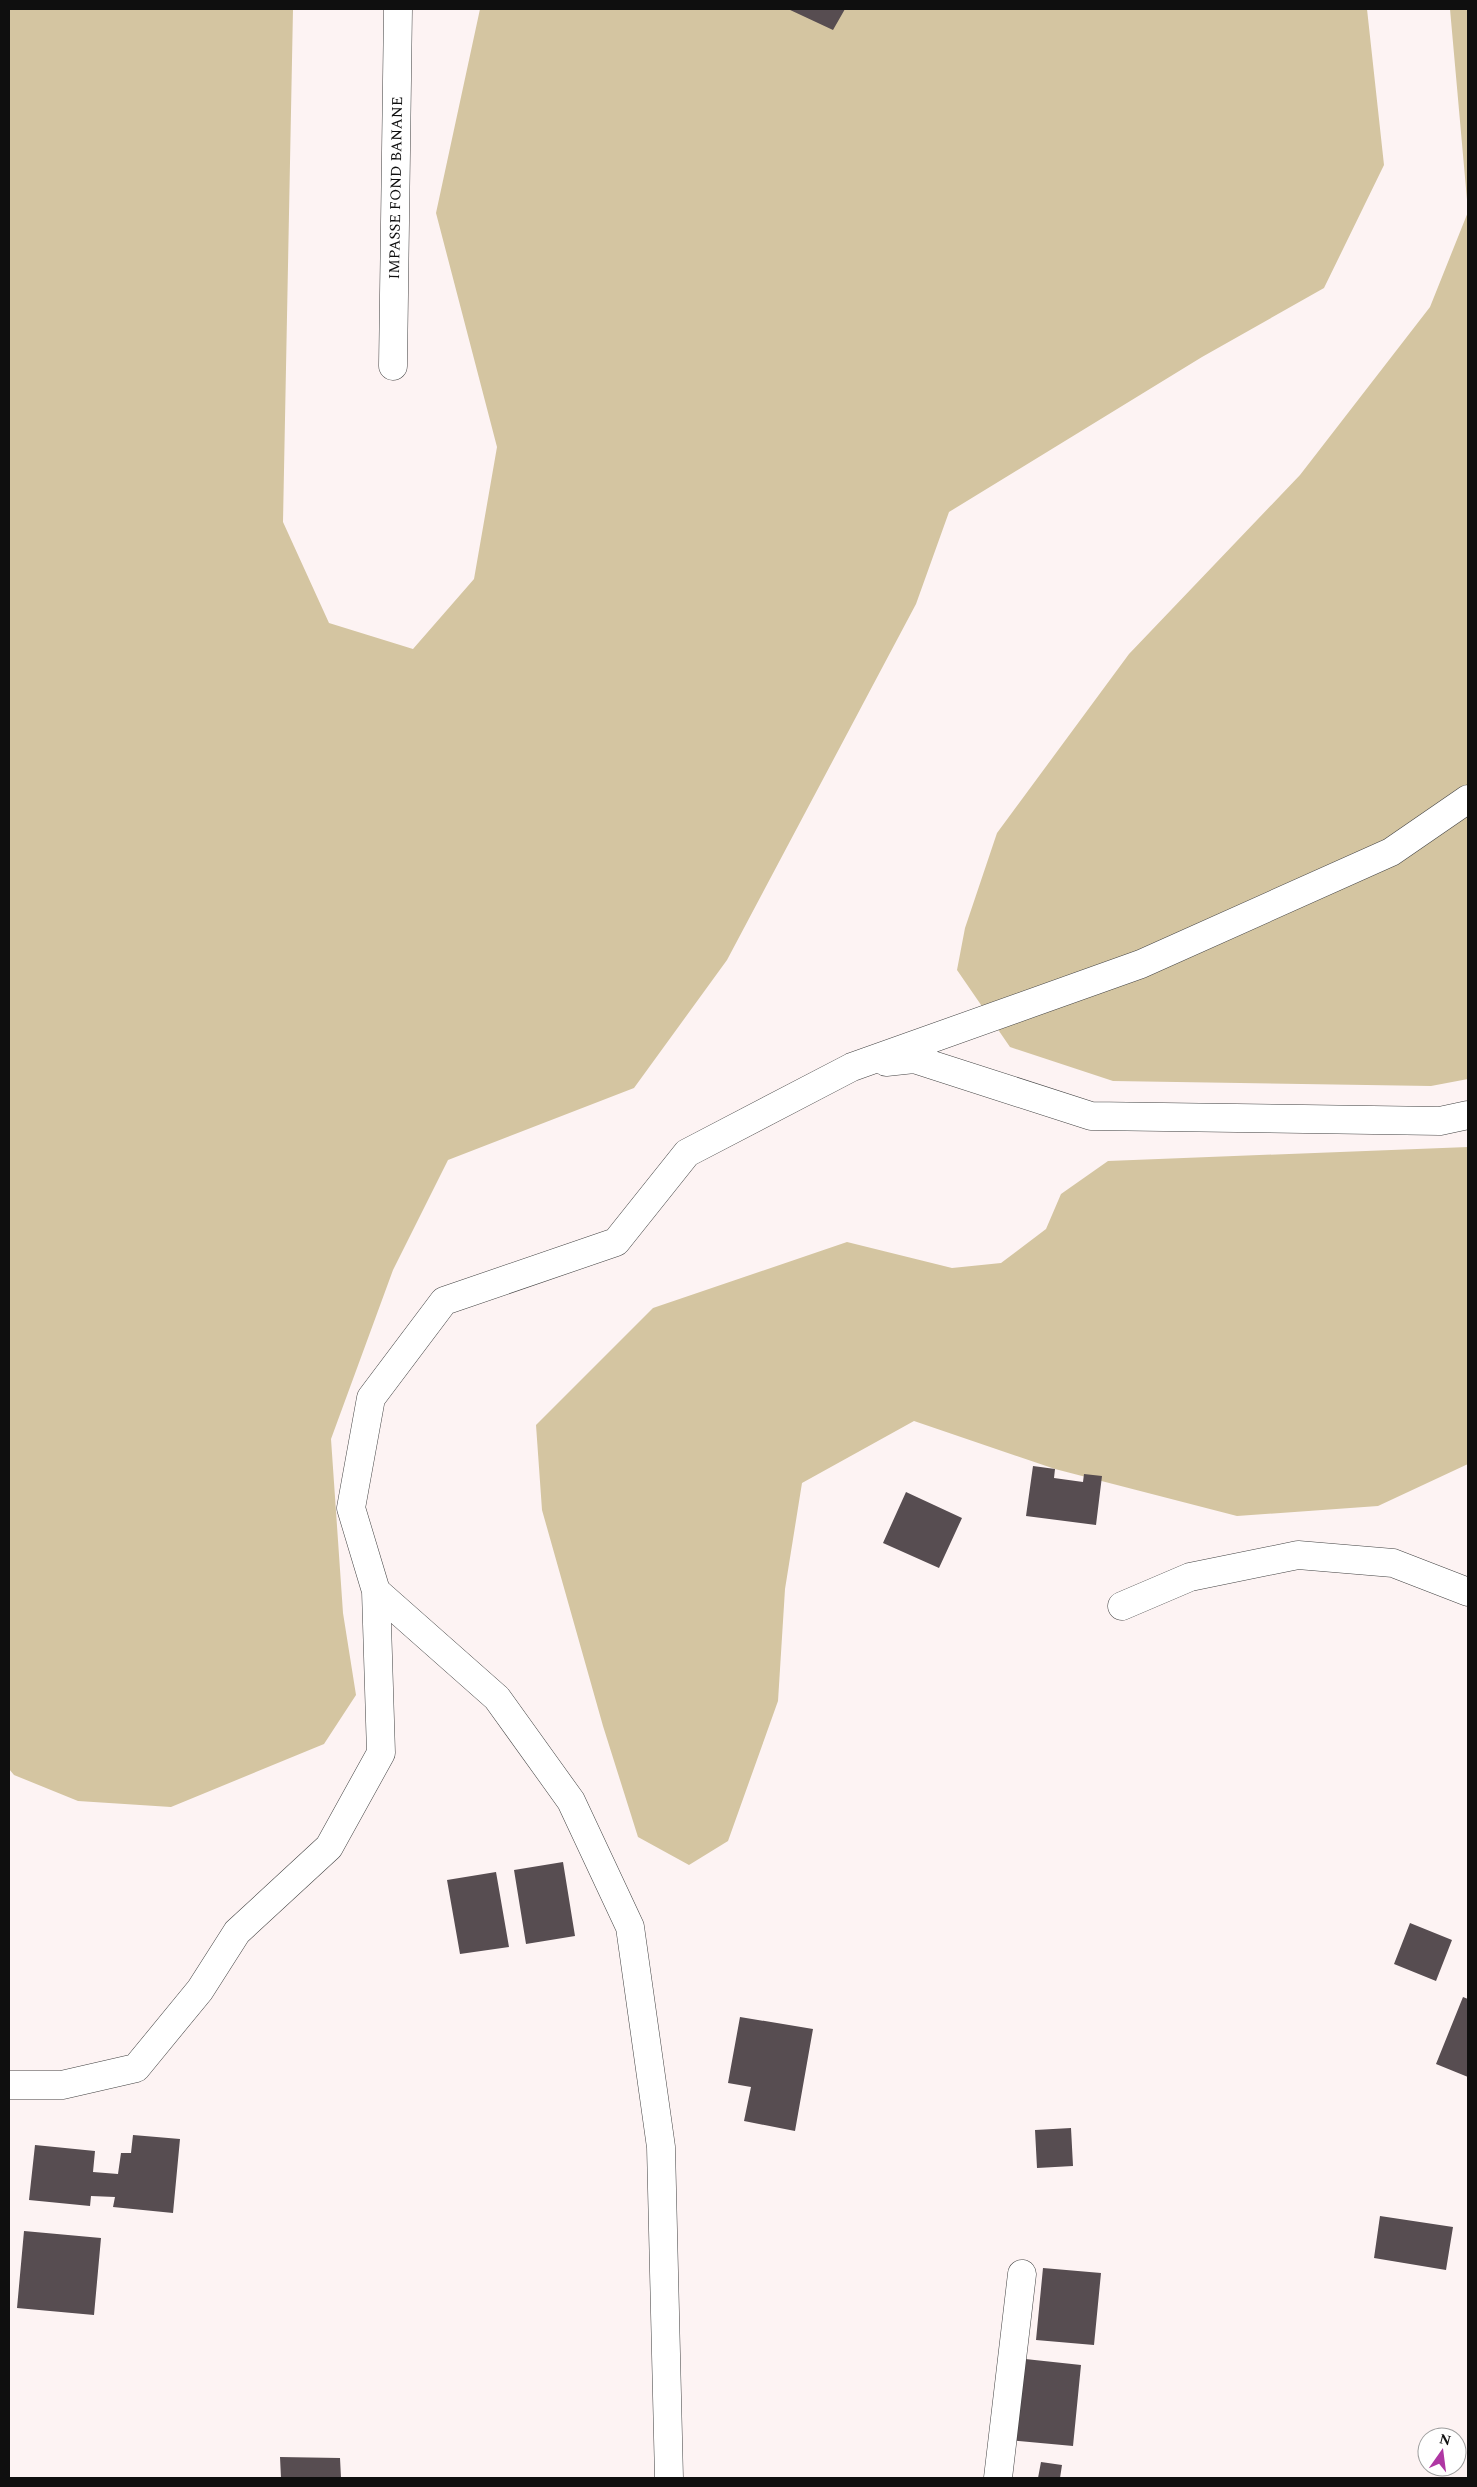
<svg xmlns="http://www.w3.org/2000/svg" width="1477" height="2487" viewBox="0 0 1477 2487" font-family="Spectral,serif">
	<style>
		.forest { fill: #d4c5a1 }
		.building { fill: #574d51 }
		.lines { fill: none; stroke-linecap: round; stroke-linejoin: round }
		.street-casing { stroke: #424242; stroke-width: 29 }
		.street { stroke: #fff; stroke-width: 28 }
		.labels { text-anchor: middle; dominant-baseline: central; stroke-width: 5; stroke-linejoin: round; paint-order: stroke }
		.street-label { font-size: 15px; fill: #0f0f0f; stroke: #fff }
	</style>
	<rect width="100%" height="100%" fill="#fdf3f3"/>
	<path class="forest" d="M9,9H293L283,522L329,623L413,649L474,579L497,447L436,213L480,9H1367L1384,165L1324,288L1202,357L949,512L916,604L727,960L634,1088L448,1160L393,1270L331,1439L343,1613L356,1695L324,1744L171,1807L78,1801L14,1775L9,1769Z
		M1450,9H1468V211Z
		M1468,212V1079L1431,1086L1113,1081L1010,1047L957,970L965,928L997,833L1129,654L1300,475L1430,307Z
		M1468,1147V1464L1378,1506L1237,1516L1055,1469L914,1421L802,1483L785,1589L778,1701L728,1841L689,1865L638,1837L603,1726L542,1510L536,1425L653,1308L847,1242L952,1268L1001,1263L1046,1229L1061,1194L1108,1161Z"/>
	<path class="building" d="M788,9H845L833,30Z
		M1033,1466L1055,1469L1054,1478L1083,1482L1084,1474L1102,1476L1096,1525L1026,1516Z
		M906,1492L962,1518L939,1568L883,1543Z
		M563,1862L575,1936L526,1944L514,1870Z
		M496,1872L509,1947L460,1954L447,1880Z
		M1410,1923L1452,1940L1436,1981L1394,1964Z
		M1463,1997L1468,1999V2077L1436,2064Z
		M740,2017L813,2029L795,2131L744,2121L751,2087L728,2083Z
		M1071,2128L1073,2166L1037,2168L1035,2130Z
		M133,2135L180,2139L173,2213L113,2207L115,2197L91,2196L90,2206L29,2200L35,2145L95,2151L93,2172L118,2174L121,2153H131Z
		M1380,2216L1453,2227L1446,2270L1374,2258Z
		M24,2231L101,2238L94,2315L17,2308Z
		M1043,2268L1101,2273L1094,2345L1036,2340Z
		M1016,2358L1081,2365L1073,2446L1008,2440Z
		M280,2457L340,2458L341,2478H281Z
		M1041,2462L1062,2465L1060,2478H1038Z"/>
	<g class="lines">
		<defs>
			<path id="street" d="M393,366L398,9
				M886,1062L914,1059L1091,1116L1440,1121L1468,1115
				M376,1591L497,1698L571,1801L630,1927L661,2147L669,2478
				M1122,1606L1190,1577L1298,1555L1393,1563L1468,1592
				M9,2085H62L136,2068L200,1990L237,1932L329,1847L381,1753L376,1591L351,1508L371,1398L444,1301L616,1242L687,1153L852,1067L1141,964L1391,852L1468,799
				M998,2478L1022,2274"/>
		</defs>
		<use href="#street" class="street-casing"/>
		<use href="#street" class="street"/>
	</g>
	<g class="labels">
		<g class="street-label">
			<text transform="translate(396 188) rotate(-89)">IMPASSE FOND BANANE</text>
		</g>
	</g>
	<rect width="1477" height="2487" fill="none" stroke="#0f0f0f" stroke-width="20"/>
	<g transform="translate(1442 2452) rotate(14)"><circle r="24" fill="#ffffff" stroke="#9f9f9f"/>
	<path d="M0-4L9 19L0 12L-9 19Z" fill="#af37a3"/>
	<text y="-8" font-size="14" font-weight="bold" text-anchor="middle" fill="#0f0f0f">N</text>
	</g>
</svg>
